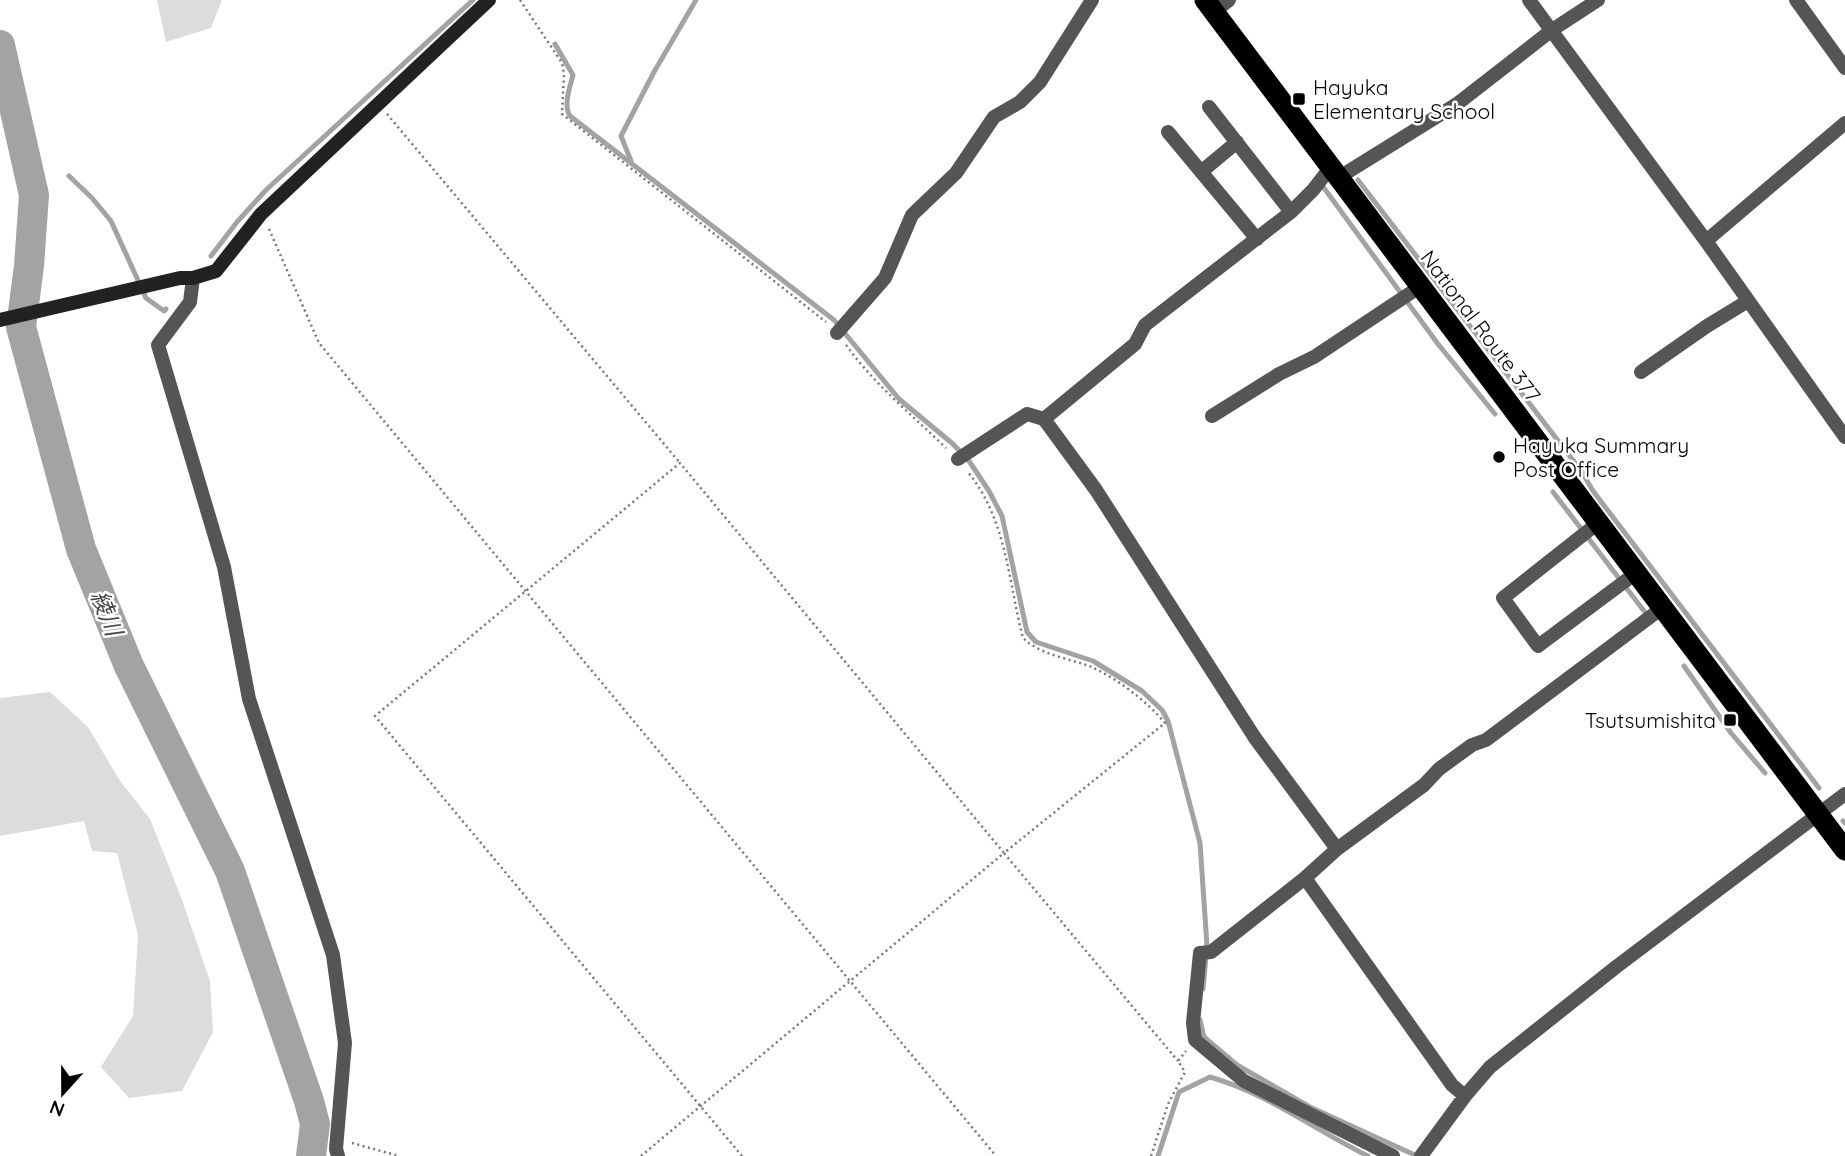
<svg xmlns="http://www.w3.org/2000/svg" width="1845" height="1156" viewBox="0 0 1845 1156" font-family="Quicksand,'Noto Sans JP',sans-serif">
	<style>
		.green { fill: #dcdcdc }
		.lines { fill: none; stroke-linecap: round; stroke-linejoin: round }
		.stream { stroke: #a3a3a3; stroke-width: 5 }
		.river { stroke: #a3a3a3; stroke-width: 30 }
		.path { stroke: #777; stroke-width: 2.5; stroke-dasharray: 2 3.5; stroke-linecap: butt }
		.street { stroke: #555; stroke-width: 14 }
		.secondary { stroke: #222; stroke-width: 14 }
		.highway { stroke: #000; stroke-width: 21 }
		.poi-dot { fill: #000; stroke: #fff; stroke-width: 2.5 }
		.labels { text-anchor: middle; dominant-baseline: central; stroke-width: 5; stroke-linejoin: round; paint-order: stroke }
		.poi-label { font-size: 21px; fill: #000; stroke: #fff; text-anchor: start }
		.street-label { font-size: 21px; fill: #000; stroke: #fff }
		.water-label { font-size: 23px; font-style: italic; fill: #444; stroke: #fff }
	</style>
	<rect width="100%" height="100%" fill="#fff"/>
	<path class="green" d="M157,0H222L211,28L166,42Z
		M50,692L88,727L120,781L150,819L181,897L210,981L213,1032L182,1091L129,1098L101,1067L133,1016L138,935L117,853L92,851L84,821L0,836V698Z"/>
	<g class="lines">
		<path class="stream" d="M555,44L573,75C570,87 563,105 570,116L834,320L899,399L953,444L969,461L989,491L1002,516L1027,632L1036,642L1093,661L1142,691L1162,710L1168,721L1200,843L1207,946L1203,989
			M631,161L621,136L654,72L696,0
			M69,176L92,198L111,221L146,298L164,311L166,309
			M1358,180L1582,472L1593,491L1819,788
			M1324,188L1438,344L1495,414
			M211,256L237,222L266,190L473,0
			M1553,492L1644,611
			M1684,666L1731,733L1765,773
			M1843,821L1845,823
			M1200,1020L1204,1037L1237,1065L1310,1107L1417,1156
			M1158,1156L1179,1092L1210,1077C1267,1093 1315,1130 1368,1156"/>
		<path class="river" d="M0,45L34,195L29,266L21,327L81,549L129,666L230,871L309,1101L315,1124L311,1156"/>
		<path class="path" d="M520,0L562,63L564,74L562,114L826,322
			M387,114L680,463
			M269,229L319,343L850,981L1004,853L1178,1061
			M846,345C875,385 911,414 946,448
			M352,1143L399,1156
			M641,1156L850,981L996,1156
			M742,1156L375,716L680,463L1004,853L1165,723C1148,702 1114,676 1089,666C1067,658 1041,655 1023,638C1008,581 1007,519 967,471
			M1151,1156L1168,1104L1185,1072L1178,1061L1186,1051"/>
		<path class="street" d="M1529,0L1706,241L1845,437
			M1796,0L1845,68
			M1214,12L1229,0
			M1209,107L1291,212
			M1168,132L1257,239
			M1201,172L1237,142
			M1338,178L1457,104L1552,30L1598,0
			M1706,241L1845,123
			M193,278L190,302L158,345L224,567L249,699L333,955L345,1043L336,1149L338,1156
			M837,333L885,278L912,215L956,173L994,117L1020,102L1040,82L1092,0
			M1641,372L1707,326L1748,301
			M1212,416L1279,374L1314,357L1421,286
			M1044,419L1135,344L1145,325L1291,212L1313,190L1330,168
			M958,459L1027,414L1044,419L1096,490L1255,738L1337,849
			M1598,523L1503,598L1538,646L1636,573
			M1305,878L1452,1085L1465,1096
			M1393,1156L1244,1081L1195,1040L1193,1023L1200,953L1211,952L1305,878L1337,849L1424,785L1439,769L1472,745L1486,740L1662,608
			M1421,1156L1465,1096L1490,1067L1616,967L1845,794"/>
		<path class="secondary" d="M0,320L180,278H193L216,271L261,214L489,0"/>
		<path class="highway" d="M1205,0L1845,850"/>
	</g>
	<g class="poi-dot">
		<rect x="1292" y="92" width="14" height="14" rx="3.5"/>
		<circle cx="1499" cy="457" r="7"/>
		<rect x="1723" y="713" width="14" height="14" rx="3.5"/>
	</g>
	<g class="labels">
		<g class="poi-label">
			<text x="1313" y="87">Hayuka<tspan x="1313" dy="24">Elementary School</tspan></text>
			<text x="1513" y="445">Hayuka Summary<tspan x="1513" dy="24">Post Office</tspan></text>
			<text x="1716" y="720" text-anchor="end">Tsutsumishita</text>
		</g>
		<g class="street-label">
			<text transform="translate(1481 326) rotate(53)">National Route 377</text>
		</g>
		<g class="water-label">
			<text transform="translate(107 613) rotate(68)">綾川</text>
		</g>
	</g>
	<g transform="translate(63 1093) rotate(201)" stroke="#ffffff" stroke-width="5" paint-order="stroke">
	<path d="M0-5L12 26L0 18L-12 26Z" fill="#000000"/>
	<text y="-10" font-size="19" font-weight="bold" text-anchor="middle" fill="#000000">N</text>
	</g>
</svg>
